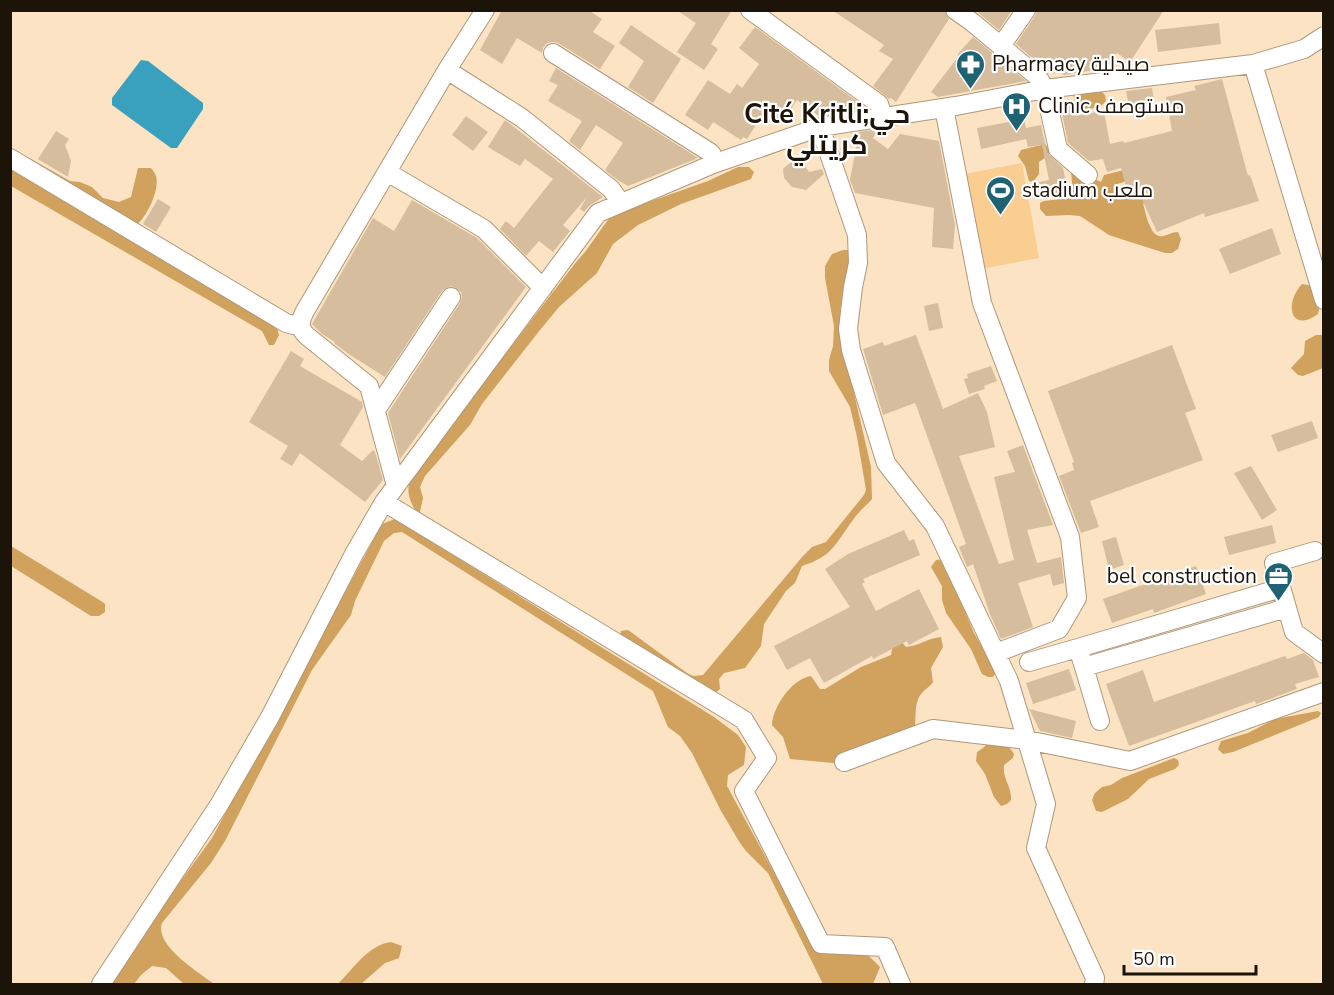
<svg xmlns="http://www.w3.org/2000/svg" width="1334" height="995" viewBox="0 0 1334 995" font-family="'Nunito Sans',Cairo,sans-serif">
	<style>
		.green { fill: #facd90 }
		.forest { fill: #d1a15e }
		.water { fill: #39a1be }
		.building { fill: #d5bd9e }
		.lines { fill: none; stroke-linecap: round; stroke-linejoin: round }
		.minor-casing { stroke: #af987a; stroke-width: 20 }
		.minor { stroke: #fff; stroke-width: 18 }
		.labels { text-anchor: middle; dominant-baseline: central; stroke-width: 4.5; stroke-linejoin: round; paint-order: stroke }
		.poi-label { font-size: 21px; fill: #1d1409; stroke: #fff; text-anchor: start }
		.district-label { font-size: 27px; font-weight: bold; fill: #1d1409; stroke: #fff }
	</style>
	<rect width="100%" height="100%" fill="#fbe3c3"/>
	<path class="green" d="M1022,163L1039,258L981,269L964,174Z"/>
	<path class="forest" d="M1100,90L1105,95L1106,101C1098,111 1086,109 1076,107L1073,94Z
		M1045,144L1049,149V155L1039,162V174L1033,182L1029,181L1025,166L1018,156L1021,150Z
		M31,159L70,181L80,182L92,187L103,198L119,202L131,197L138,168H151C153,171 155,173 156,176C160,190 147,216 137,225L28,161Z
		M11,166L276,324L279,335L274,345H269L262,331L11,186Z
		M738,167H749L754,172L751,179L681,204L638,225L613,244L597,273L559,307L540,330L482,404L470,425L425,476L420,487L423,498L420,512L416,511C408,499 407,491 410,477L577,261C591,247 599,230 612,215L708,181Z
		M1075,169L1101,182L1104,175L1124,170L1127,181L1114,185V190L1128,199L1147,196L1150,202L1143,204C1146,213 1150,239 1163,236C1169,235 1171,232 1178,232L1181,239L1178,249L1172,253H1165L1124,240L1109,235L1080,216L1069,215L1046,216L1040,209V203L1044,201L1070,198L1073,192L1071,172Z
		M843,250H851C847,278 838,304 840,332L871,467L872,499C866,506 858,512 853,520C835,544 833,556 802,566L795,583L786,591L764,624L761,646L745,668L724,673L719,679L720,689L714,694L620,638L621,631L628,630L687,673L693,676L703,675L803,556L812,547L826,542L864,495L866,490L857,437L850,407L829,371V360L833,346L834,326L825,278V266L832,254Z
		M1302,284L1312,286L1320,305L1318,314C1290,334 1284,303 1302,284Z
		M1316,335H1323V368L1303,376L1298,375L1291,368L1304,354L1305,341Z
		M395,519L714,717L738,735L746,747L744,765L728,775L727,786L815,948L866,953L880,967L873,984H823L768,873L746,851L740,843L721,811L692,753L680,736L668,727L653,691L402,532L394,533L384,541L355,601L351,615L312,670L225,841L211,863L162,923C154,945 198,972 214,984H184L166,968L152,966L141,975L134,984H110L162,907L212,838L382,524Z
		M11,546L101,601L105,604V612L99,616H91L11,566Z
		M943,559L974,633L997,671L993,677H988L982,674L971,649L946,613L942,600V586L931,567L936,560Z
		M941,637L943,647L931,668L933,682C930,687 926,688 922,693C914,701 916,717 915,728L833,763L790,759L783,737L772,725C773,706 792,679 811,676L820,689H825L861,667L891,655L893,643L901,641L906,647C919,646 928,638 941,637Z
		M1318,711L1321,713L1319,717L1233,752L1223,754L1218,749L1221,741L1248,733L1275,719Z
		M990,741C1000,743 1009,744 1014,754L1013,758L1004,765C1002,778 1012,787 1011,800L1007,804L1001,806L994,797L985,774L976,761L977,752L983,748Z
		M1174,758L1178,760L1179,765L1175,769L1149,779L1128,799L1102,812L1096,811L1092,800L1095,793L1102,787L1111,785L1122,778Z
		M391,942L402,946L399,958L385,963L361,984H338C353,969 368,945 391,942Z"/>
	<path class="water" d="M141,60L148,61L203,103V109L177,148H171L112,105V98Z"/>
	<path class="building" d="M502,10H588L602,19L593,32L615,46L600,69L558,43L553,42L547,43L543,48L542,53L517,38L502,64L480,50Z
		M676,10H732L711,44L718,49L704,70L677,52L696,23Z
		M832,10H944L949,19L896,102L891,98L889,99L873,86L893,59L879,51L884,45Z
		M975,10H1012L999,30Z
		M1037,10H1164L1130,62L1117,53L1107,68L1064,75L1057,70L1054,74L1045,69L1016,44L1035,16Z
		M1219,23L1221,44L1158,52L1155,30Z
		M631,25L681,59L653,103L628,87L644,61L619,43Z
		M755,27L866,108L849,111L834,100L824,115L819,116L797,100L781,123L765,111L747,139L743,137L741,140L713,122L708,130L685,115L708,80L730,94L737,84L742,88L759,64L739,48Z
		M973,37L1026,81L938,97L931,92L958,57V54Z
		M556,68L698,158L628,186L616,179L605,170L623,143L596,125L580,150L569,141L582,121L548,101L558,85L549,81Z
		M1222,79L1248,176L1250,175L1259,201L1205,217L1204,213L1157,232L1140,195L1129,198L1121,168L1107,172L1103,159L1089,161L1068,143L1061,108L1071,105L1073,116L1096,112V114L1104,112L1110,144L1123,141L1124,143L1172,131L1166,97L1196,90L1194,86Z
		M1152,88L1155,107L1130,111L1126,91Z
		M466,116L488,132L473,151L452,135Z
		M1024,119L1026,128L1041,125L1047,152L1063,168L1068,193L1043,198L1039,182L1049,180L1042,145L1028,147L1026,139L981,149L977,128Z
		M505,120L603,197L589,206L584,212L580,209L587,197L563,225L570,231L553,252L539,241L526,256L500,229L506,221L514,228L553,179L525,159L520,166L488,147Z
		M878,129L873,138L888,149L900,134L939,141L955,225L953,249L932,247L934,208L855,193L850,180L859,132Z
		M56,131L69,139L65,145L71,161L68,177L38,159Z
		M797,157L798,165L805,166L809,172L822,169L824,174L806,190L792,187L784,178L783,169Z
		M158,199L171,207L156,232L143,224Z
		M412,200L477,238L526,287L400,459L388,413L460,303L462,297L461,292L451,286L442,291L385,377L347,353L334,343L335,342L322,334L312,324L373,218L394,231Z
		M1272,228L1281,254L1230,274L1219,249Z
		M938,303L943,328L929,331L924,306Z
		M916,335L943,409L978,393L987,412L995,447L959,456L999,564L1014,560L994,477L1015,472L1007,451L1023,445L1053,525L1027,530L1037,563L1061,557L1064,583L1053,586L1050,574L1018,583L1033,627L1001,639L990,614L973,564L967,567L959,547L966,544L916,405L915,403L883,415L863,349L883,342L884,346Z
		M1172,345L1196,409L1185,413L1203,460L1090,501L1099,527L1081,533L1059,476L1074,470L1072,463L1074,462L1048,391Z
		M291,351L304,359L300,366L362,402L363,407L340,445L362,461L373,450L375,452L383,480L365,502L300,453L292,466L280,459L288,446L249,422Z
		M991,366L997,381L984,386L985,389L969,394L964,379L968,378L967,374Z
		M1312,421L1318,438L1278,452L1271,435Z
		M1251,466L1277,510L1262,520L1234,473Z
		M1272,525L1276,543L1229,555L1224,537Z
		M904,530L909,541L914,539L920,555L863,579L865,582L862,584L876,611L919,589L939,629L909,645L907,641L873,659L872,656L824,683L810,658L787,670L774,646L850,607L825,569L848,554Z
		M1116,537L1124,565L1109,570L1102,541Z
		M1196,566L1206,594L1154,613L1153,609L1112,623L1103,599Z
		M1304,653L1313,660L1319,677L1295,684L1297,689L1256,704L1255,701L1129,746L1106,684L1143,670L1154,702L1285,656L1287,659Z
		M1069,669L1076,690L1033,704L1026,683Z
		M1029,709L1076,721L1072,738L1040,731Z"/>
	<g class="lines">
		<defs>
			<path id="minor" d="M750,10L879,104L883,117
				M955,10L972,22L1038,77L1045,89L1058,149L1088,175
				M1001,46L1026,10
				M553,53L711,153L716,163
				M1253,64L1324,300
				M447,70L522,118L611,189L621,203
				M944,108L982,303L1070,537L1077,598L1059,629L996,653
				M820,127L857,235L858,263L853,287L848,329L851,350L886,463L935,526L1009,681L1046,804L1036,848L1095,978L1094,984
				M10,158L286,323L293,325H300
				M387,172L484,229L543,288
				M376,410L451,297
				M396,486L369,386L307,336C298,328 300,321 305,311L447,70L485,10
				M384,502L744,720L767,758L744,791L821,944L885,947L901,984
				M1315,551L1274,563L1294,632L1324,654
				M1078,648L1281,588
				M1029,662L1078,648L1084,667L1287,608
				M1084,667L1100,721
				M844,762L933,729L1027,740L1130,761L1324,692
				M101,984L219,805L270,717L354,554L384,502L598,213L713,164L820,127L956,106L1045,89L1253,64L1304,49L1324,36"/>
		</defs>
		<use href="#minor" class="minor-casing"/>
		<use href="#minor" class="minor"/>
	</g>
	<defs>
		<symbol id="pharmacy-pin" viewBox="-11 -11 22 30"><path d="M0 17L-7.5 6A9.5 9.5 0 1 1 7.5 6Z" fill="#1e6274" stroke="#fff"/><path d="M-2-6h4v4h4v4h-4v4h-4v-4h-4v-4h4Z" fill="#fff"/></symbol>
		<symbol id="hospital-pin" viewBox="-11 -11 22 30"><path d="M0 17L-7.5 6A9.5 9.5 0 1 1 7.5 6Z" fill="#1e6274" stroke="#fff"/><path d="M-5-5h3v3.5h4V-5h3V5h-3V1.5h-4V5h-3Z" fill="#fff"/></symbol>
		<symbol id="stadium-pin" viewBox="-11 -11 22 30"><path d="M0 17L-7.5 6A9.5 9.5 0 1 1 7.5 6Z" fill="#1e6274" stroke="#fff"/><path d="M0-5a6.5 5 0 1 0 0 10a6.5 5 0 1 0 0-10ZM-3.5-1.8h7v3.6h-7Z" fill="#fff"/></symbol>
		<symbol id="office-pin" viewBox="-11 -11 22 30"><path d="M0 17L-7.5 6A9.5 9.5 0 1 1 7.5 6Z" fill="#1e6274" stroke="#fff"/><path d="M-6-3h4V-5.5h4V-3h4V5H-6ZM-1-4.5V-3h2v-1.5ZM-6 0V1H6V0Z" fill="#fff"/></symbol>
	</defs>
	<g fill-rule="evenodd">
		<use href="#pharmacy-pin" x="954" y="48" width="33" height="45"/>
		<use href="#hospital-pin" x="1000" y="90" width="33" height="45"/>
		<use href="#stadium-pin" x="984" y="174" width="33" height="45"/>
		<use href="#office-pin" x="1262" y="560" width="33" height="45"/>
	</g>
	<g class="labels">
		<g class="poi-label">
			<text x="992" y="64">Pharmacy صيدلية</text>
			<text x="1038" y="106">Clinic مستوصف</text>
			<text x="1022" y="190">stadium ملعب</text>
			<text x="1257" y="576" text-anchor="end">bel construction</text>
		</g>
		<g class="district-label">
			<text x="827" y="114">Cité Kritli;حي<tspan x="827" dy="31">كريتلي</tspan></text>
		</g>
	</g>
	<rect width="1334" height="995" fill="none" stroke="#1d1409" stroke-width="24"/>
	<path d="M1124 965v9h132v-9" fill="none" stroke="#1d1409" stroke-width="3"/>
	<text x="1133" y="965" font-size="18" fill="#1d1409" stroke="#ffffff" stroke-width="4.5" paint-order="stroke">50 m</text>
</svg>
